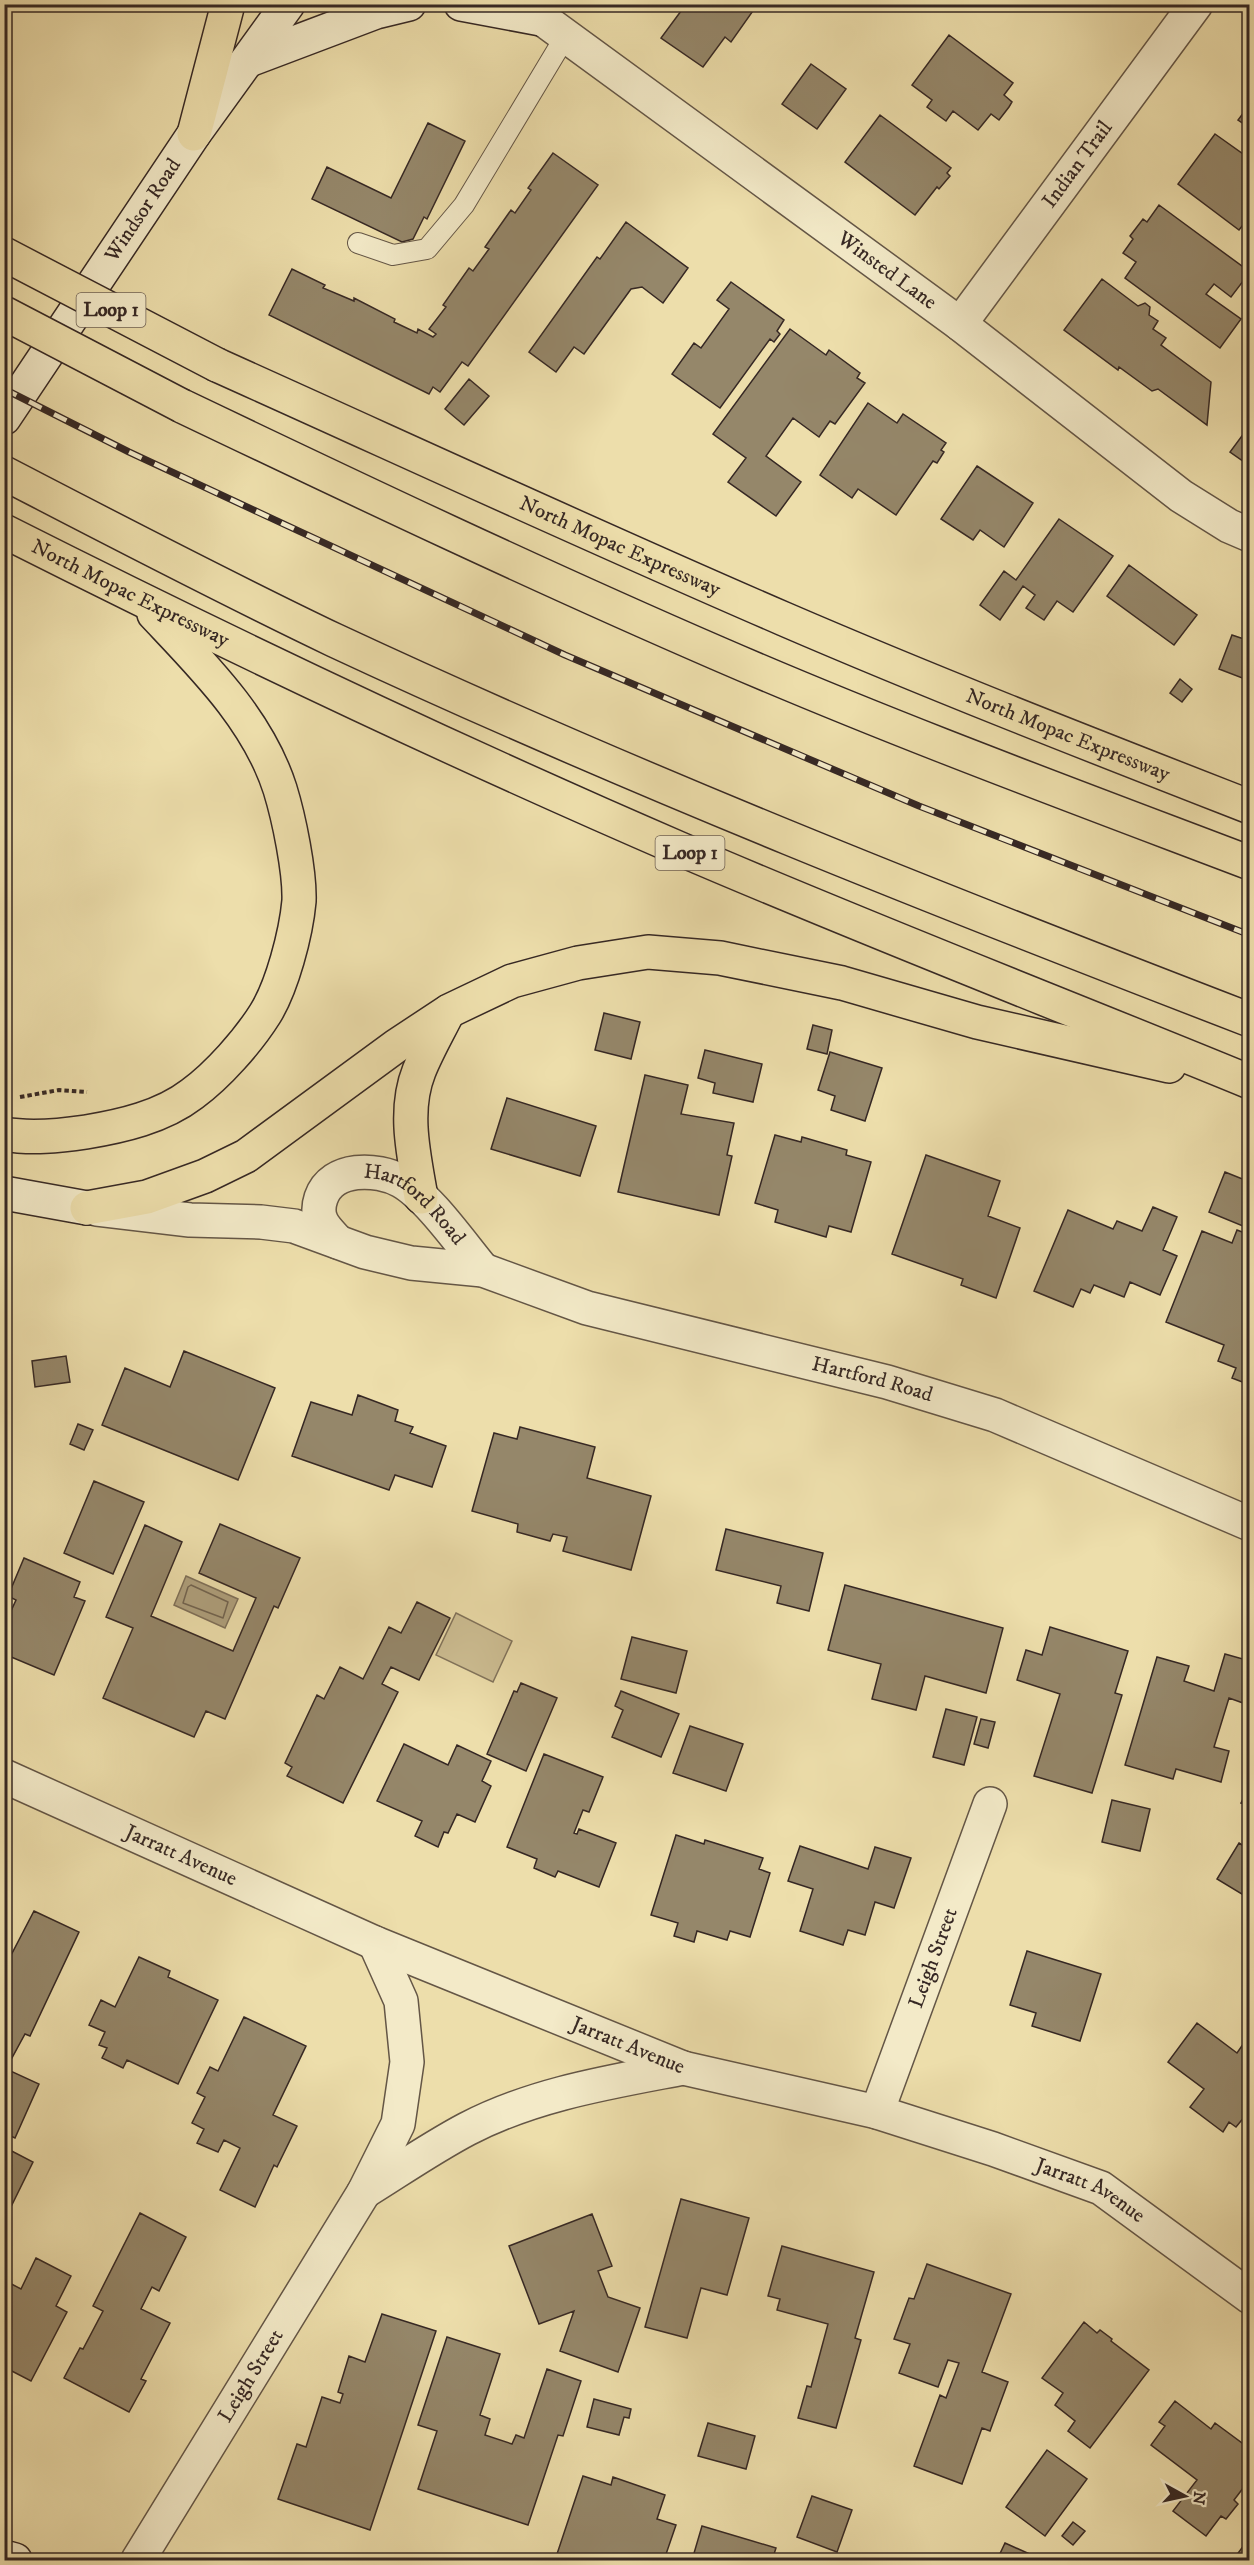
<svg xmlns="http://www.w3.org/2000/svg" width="1254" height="2565" viewBox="0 0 1254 2565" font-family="'IM FELL DW Pica',serif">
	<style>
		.green { fill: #cebf94; stroke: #82745c; stroke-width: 1.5 }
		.water { fill: #afa07d; stroke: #7f7059; stroke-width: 1.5 }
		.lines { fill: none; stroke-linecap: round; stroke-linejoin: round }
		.shore { stroke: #726450; stroke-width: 1.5 }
		.building { fill: #95876a; stroke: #362824; stroke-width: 1.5 }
		.lane-casing { stroke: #645646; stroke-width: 22 }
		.street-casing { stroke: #645646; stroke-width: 36 }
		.secondary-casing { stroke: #362824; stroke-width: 36 }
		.highway-casing { stroke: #362824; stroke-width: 36 }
		.path { stroke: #362824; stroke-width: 4; stroke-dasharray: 4.5 3; stroke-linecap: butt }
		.lane { stroke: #f3eac8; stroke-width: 20 }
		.street { stroke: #f3eac8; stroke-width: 33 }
		.secondary { stroke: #f3eac8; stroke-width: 33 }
		.highway { stroke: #eddeab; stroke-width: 33 }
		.rail-casing { stroke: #362824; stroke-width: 7 }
		.rail { stroke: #f3eac8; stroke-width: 4.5; stroke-dasharray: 14; stroke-linecap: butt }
		.highway-bridge-casing { stroke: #362824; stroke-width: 36; stroke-linecap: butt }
		.highway-bridge { stroke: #eddeab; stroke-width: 33 }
		.labels { text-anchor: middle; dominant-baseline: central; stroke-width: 5; stroke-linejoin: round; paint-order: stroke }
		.shield { fill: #f3eac8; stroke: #6f6255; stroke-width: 1.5 }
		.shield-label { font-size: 20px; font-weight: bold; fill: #362824 }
		.street-label { font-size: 21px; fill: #362824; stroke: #f3eac8 }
	</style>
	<rect width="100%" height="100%" fill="#eddeab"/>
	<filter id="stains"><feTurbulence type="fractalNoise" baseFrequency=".00333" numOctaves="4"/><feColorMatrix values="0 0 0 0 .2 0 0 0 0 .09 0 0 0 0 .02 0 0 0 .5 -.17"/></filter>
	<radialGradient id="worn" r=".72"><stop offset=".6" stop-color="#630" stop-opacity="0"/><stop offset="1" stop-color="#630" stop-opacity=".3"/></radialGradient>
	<path class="green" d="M456,1613L512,1641L493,1682L436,1655Z"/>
	<path class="water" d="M186,1576L238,1599L225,1628L174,1605Z"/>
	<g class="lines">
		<path class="shore" d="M191,1585L228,1602L223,1618L183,1603L188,1587Z"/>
	</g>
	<path class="building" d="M681,4H749L755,8L731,42L725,37L703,67L661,38L684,7Z
		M949,35L1013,83L1004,95L1012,102L1009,107L999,120L991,114L978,130L953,111L946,121L927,107L932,100L912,85Z
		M811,64L846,89L817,129L782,104Z
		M1250,104V128L1238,120Z
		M880,115L951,168L947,173L950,176L939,189L937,187L915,215L845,162Z
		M428,123L465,141L427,219L424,217L413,239L402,242L312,199L327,167L391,198Z
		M1215,134L1250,159V216L1239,230L1178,184Z
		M553,153L598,185L468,366L462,362L440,392L433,387L429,394L269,315L292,269L325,285L323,288L354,301V298L395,319L394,322L417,333L418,329L433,337L436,334L429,329L446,307L443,305L469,268L473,271L489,249L485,247L511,210L515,213L531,190L528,188Z
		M1159,205L1250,272L1231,297L1214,284L1206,294L1241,319L1220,348L1125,278L1136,262L1123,253L1133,239L1130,236L1143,219L1147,222Z
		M626,222L688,268L663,303L642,287L631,289L584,354L574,347L556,372L529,352L597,257L600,259Z
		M1102,279L1138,306L1145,303L1150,307L1149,315L1158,321L1153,329L1166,338L1161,345L1211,382L1207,425L1158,389L1152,391L1119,367L1118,370L1064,330Z
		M731,282L784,320L777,331L780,334L774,342L770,339L720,408L672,374L694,343L701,348L729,309L717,300Z
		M790,329L826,355L829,350L860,373L857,378L865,383L835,424L830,421L819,437L793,418L766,456L801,482L776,516L728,482L746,458L713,434Z
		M469,379L489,396L464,425L445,409Z
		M868,403L897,423L903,414L946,443L941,450L944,452L937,463L933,461L896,515L858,489L852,498L820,475Z
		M1250,425V466L1230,452Z
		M977,466L1033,503L1004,547L980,530L973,540L941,519Z
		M1059,519L1113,556L1073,612L1057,601L1044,620L1026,608L1035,595L1023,586L1000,620L980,605L1004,571L1016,580Z
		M1129,565L1197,615L1174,645L1107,596Z
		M1232,635L1250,641V681L1219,669Z
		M1180,679L1192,689L1182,702L1170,693Z
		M604,1013L640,1022L631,1059L595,1050Z
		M813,1025L832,1030L827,1054L807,1049Z
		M705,1050L762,1064L753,1102L713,1093L715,1083L698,1078Z
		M830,1052L882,1068L865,1121L831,1110L835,1096L818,1090Z
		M645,1075L688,1085L681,1114L734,1123L727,1155L732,1156L719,1215L618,1192Z
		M507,1098L596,1126L580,1176L491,1149Z
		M775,1135L801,1142L802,1137L847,1150L846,1155L871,1162L851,1232L829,1226L826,1237L775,1222L778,1210L755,1203Z
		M926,1155L1000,1181L988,1216L1020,1228L996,1298L961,1285L963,1279L892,1254Z
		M1225,1172L1250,1182V1229L1209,1212Z
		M1153,1207L1177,1217L1163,1250L1177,1256L1160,1295L1130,1282L1124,1297L1094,1285L1090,1293L1081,1289L1073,1307L1034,1291L1068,1210L1113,1229L1117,1221L1142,1231Z
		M1237,1230L1250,1235V1385L1232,1378L1236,1368L1218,1361L1224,1345L1166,1322L1202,1231L1232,1243Z
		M184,1351L275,1388L238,1480L102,1425L125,1368L170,1387Z
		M66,1356L70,1382L35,1387L32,1361Z
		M358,1395L398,1410L395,1421L413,1427L410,1433L446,1446L432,1487L395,1475L389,1490L292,1456L311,1402L352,1415Z
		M78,1424L93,1430L84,1450L70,1444Z
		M520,1427L595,1447L587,1478L651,1496L631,1570L563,1551L567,1537L553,1534L550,1541L517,1532L518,1524L472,1511L494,1433L517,1439Z
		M94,1481L144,1502L113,1574L64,1553Z
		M220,1524L300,1558L278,1608L274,1606L225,1719L206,1711L194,1737L103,1698L133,1628L106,1617L145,1525L182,1542L151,1616L233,1651L256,1598L199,1573Z
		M726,1529L823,1553L809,1611L777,1603L781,1586L716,1570Z
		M4,1542L11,1545L4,1560Z
		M24,1558L80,1582L74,1597L85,1601L54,1675L4,1654V1626L16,1600L8,1596Z
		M845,1585L1003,1628L986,1693L925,1676L916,1710L872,1699L881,1664L828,1650Z
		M417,1602L450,1618L419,1680L391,1667L382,1684L398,1692L343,1803L287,1776L292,1767L285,1763L317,1695L324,1699L340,1667L363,1679L389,1627L401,1633Z
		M1050,1627L1128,1651L1115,1693L1122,1695L1092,1793L1034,1776L1060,1694L1017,1680L1026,1650L1042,1655Z
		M632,1637L687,1651L676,1693L621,1679Z
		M1225,1654L1250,1661V1681L1243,1703L1229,1698L1214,1747L1229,1751L1221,1782L1176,1769L1173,1779L1125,1765L1157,1657L1189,1666L1184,1681L1214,1691Z
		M521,1683L557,1698L526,1771L487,1754L514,1691L517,1692Z
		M621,1691L679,1714L661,1757L612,1737L623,1710L615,1706Z
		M946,1709L977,1717L964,1765L933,1757Z
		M981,1719L995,1722L988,1748L974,1744Z
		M690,1726L743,1744L726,1791L673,1773Z
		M404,1744L448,1765L457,1745L491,1761L482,1781L491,1786L475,1822L457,1814L448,1833L444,1832L438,1847L415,1836L422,1821L377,1801Z
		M544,1754L603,1777L589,1812L583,1810L574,1833L577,1834L579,1829L616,1843L599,1887L558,1871L555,1877L534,1868L537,1859L507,1847Z
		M1250,1785V1806L1241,1803Z
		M1112,1800L1150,1809L1140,1851L1102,1842Z
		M676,1835L704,1844L705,1840L763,1858L759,1869L770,1873L750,1937L730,1931L727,1940L697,1931L694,1942L674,1936L678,1923L651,1915Z
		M1239,1843L1250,1850V1899L1217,1879Z
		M800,1846L868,1869L875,1847L911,1858L894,1908L875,1902L865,1935L848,1930L843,1945L800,1931L813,1889L788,1881Z
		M34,1911L79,1932L30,2036L25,2034L6,2069L39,2084L15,2138L4,2133V1957L9,1959Z
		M1027,1951L1101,1974L1080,2041L1032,2026L1036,2013L1010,2005Z
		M139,1957L170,1971L168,1977L218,2000L178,2084L127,2060L123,2068L102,2058L107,2048L99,2045L105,2032L89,2025L101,2000L115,2007Z
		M244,2017L306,2046L273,2115L297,2126L277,2167L274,2165L255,2207L220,2190L240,2148L224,2140L218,2152L197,2143L204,2129L192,2123L205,2097L197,2093L210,2067L218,2071Z
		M1197,2023L1237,2053L1246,2040L1250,2042V2110L1236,2127L1229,2122L1223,2132L1190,2107L1204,2089L1168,2062Z
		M4,2147L33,2162L4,2221Z
		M681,2199L749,2218L727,2295L701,2288L687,2338L645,2327Z
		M140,2213L186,2237L159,2291L152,2287L141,2309L170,2323L141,2379L146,2381L129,2412L64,2378L80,2348L83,2349L103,2311L93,2306Z
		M592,2214L612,2266L598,2271L608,2297L640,2308L618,2372L560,2351L574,2311L539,2324L509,2246Z
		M782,2246L874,2272L855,2338L861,2340L836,2428L798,2418L807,2386L811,2387L828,2324L777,2310L780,2299L768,2296Z
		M36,2258L71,2276L56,2306L67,2312L31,2381L4,2367V2280L21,2289Z
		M927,2264L1011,2294L982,2372L1008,2382L990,2431L982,2428L962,2484L914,2466L940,2395L946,2398L959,2363L948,2360L938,2387L899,2373L910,2344L894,2339L909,2298L914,2299Z
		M382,2314L436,2331L370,2530L278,2499L297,2444L306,2447L322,2397L340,2403L343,2394L338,2392L349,2356L365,2362Z
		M1084,2322L1097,2333L1100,2330L1112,2339L1111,2341L1149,2370L1090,2448L1068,2431L1075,2421L1055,2405L1063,2393L1042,2378Z
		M447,2337L500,2354L480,2415L490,2419L485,2435L512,2444L516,2435L524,2438L547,2369L581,2381L563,2436L558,2435L528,2525L418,2489L437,2431L418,2425Z
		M594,2399L631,2409L629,2418L624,2417L619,2435L587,2427Z
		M1175,2401L1211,2429L1215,2423L1250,2449V2479L1234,2500L1238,2504L1226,2519L1221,2516L1206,2536L1173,2511L1197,2480L1151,2445L1165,2426L1159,2422Z
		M708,2423L755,2436L746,2469L698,2456Z
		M1047,2450L1087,2479L1045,2536L1006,2507Z
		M583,2476L611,2485L613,2477L665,2495L657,2519L676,2525L664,2560H555Z
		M812,2496L852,2510L837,2552L797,2537Z
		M1073,2522L1085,2531L1073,2545L1062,2536Z
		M702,2526L776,2548L772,2560H692Z
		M1250,2537V2560H1233Z
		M1005,2543L1043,2560H997Z"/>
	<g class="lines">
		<defs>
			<path id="lane" d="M358,243L393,255L427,249L464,205L565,37"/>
			<g id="street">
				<path id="s1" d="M522,4L960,324L1181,496L1229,526L1250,535"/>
				<path id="s2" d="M960,324L1196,4"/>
				<path id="s3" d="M97,1209L190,1220L261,1222L294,1226L365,1252L411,1263L483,1270L587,1308L887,1382L995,1415L1250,1524"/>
				<path id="s4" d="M338,1242C333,1236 324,1228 321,1220C318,1213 319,1204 321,1198C332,1166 377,1168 401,1181C428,1196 462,1245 483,1270"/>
				<path id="s5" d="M4,1776L375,1943L683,2068L877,2112L993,2149L1101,2188L1250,2297"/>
				<path id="s6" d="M877,2112L990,1804"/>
				<path d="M364,2192C398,2171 431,2148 467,2129C534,2094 610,2082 683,2068"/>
				<path id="s7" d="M138,2560L364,2192L398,2124L407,2062L401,2001L375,1943"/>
			</g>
			<g id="secondary">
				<path d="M461,4L541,19"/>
				<path d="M249,60L376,12L409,4"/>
				<path id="s8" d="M4,418L194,134L288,4"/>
				<path d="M4,1193L87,1208"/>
				<path d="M4,2557L15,2560"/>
			</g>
			<g id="highway">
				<path d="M194,134L228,4"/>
				<path id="s9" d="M217,365C406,450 594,537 784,619C937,685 1094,746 1250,807"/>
				<path d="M182,406C360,491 537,575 717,653C892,729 1071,795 1250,863"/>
				<path d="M4,473C114,530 223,587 334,640C634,780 941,901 1250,1020"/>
				<path id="s10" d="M4,531C226,643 451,750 680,849C868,930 1060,1004 1250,1082"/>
				<path d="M4,1134C31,1139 59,1136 86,1132C122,1126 162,1117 192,1094C218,1075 248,1041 265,1014C282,987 296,934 299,901C300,872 289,818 280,789C258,720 203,666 154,614"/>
				<path d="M421,1197C414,1156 403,1111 419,1071C427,1051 438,1032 448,1012"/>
				<path d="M87,1208L147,1197L205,1176L246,1156L396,1046L449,1011L512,981L578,963L648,952L720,958L842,983L977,1022L1169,1066"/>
			</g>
		</defs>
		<use href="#lane" class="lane-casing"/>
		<use href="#street" class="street-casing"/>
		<use href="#secondary" class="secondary-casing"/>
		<use href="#highway" class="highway-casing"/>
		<path class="path" d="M20,1097L59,1090L87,1092"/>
		<use href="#lane" class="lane"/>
		<use href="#street" class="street"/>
		<use href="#secondary" class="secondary"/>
		<use href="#highway" class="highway"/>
		<defs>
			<path id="rail" d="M4,389L129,452L565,655L919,806L1250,935"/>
		</defs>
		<use href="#rail" class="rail-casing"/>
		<use href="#rail" class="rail"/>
		<defs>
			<path id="highway-bridge" d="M4,254L217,365
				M4,313L182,406"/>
		</defs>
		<use href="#highway-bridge" class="highway-bridge-casing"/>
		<use href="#highway-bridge" class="highway-bridge"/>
	</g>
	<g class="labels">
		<g class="shield">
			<rect x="76.5" y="293" width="69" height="34" rx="4.5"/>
			<rect x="655.5" y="836" width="69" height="34" rx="4.5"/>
		</g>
		<g class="shield-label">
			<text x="111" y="310">Loop 1</text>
			<text x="690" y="853">Loop 1</text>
		</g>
		<g class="street-label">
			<text stroke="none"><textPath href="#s2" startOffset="198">Indian Trail</textPath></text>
			<text stroke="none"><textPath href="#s8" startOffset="250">Windsor Road</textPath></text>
			<text stroke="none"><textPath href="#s1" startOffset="452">Winsted Lane</textPath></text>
			<text stroke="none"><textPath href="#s9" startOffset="442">North Mopac Expressway</textPath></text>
			<text stroke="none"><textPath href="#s10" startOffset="141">North Mopac Expressway</textPath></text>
			<text stroke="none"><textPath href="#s9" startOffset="928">North Mopac Expressway</textPath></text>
			<text stroke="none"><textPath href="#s4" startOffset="166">Hartford Road</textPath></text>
			<text stroke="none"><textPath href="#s3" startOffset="798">Hartford Road</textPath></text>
			<text stroke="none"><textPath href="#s5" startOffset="194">Jarratt Avenue</textPath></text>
			<text stroke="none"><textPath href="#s6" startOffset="164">Leigh Street</textPath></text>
			<text stroke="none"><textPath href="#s5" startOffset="680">Jarratt Avenue</textPath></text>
			<text stroke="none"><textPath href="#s5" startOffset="1166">Jarratt Avenue</textPath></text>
			<text stroke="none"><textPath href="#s7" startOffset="216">Leigh Street</textPath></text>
		</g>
	</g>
	<rect width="1254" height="2565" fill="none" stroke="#eddeab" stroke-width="24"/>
	<rect x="6" y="6" width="1242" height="2553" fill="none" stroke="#362824" stroke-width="3"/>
	<rect x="12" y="12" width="1230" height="2541" fill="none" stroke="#362824" stroke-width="1.5"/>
	<g transform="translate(1185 2496) rotate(98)" stroke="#f3eac8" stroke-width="4.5" paint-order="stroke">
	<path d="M0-4.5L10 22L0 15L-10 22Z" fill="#362824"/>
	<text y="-9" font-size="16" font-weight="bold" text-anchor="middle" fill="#362824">N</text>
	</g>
	<rect width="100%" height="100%" filter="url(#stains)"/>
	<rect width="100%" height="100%" fill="url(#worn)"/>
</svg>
